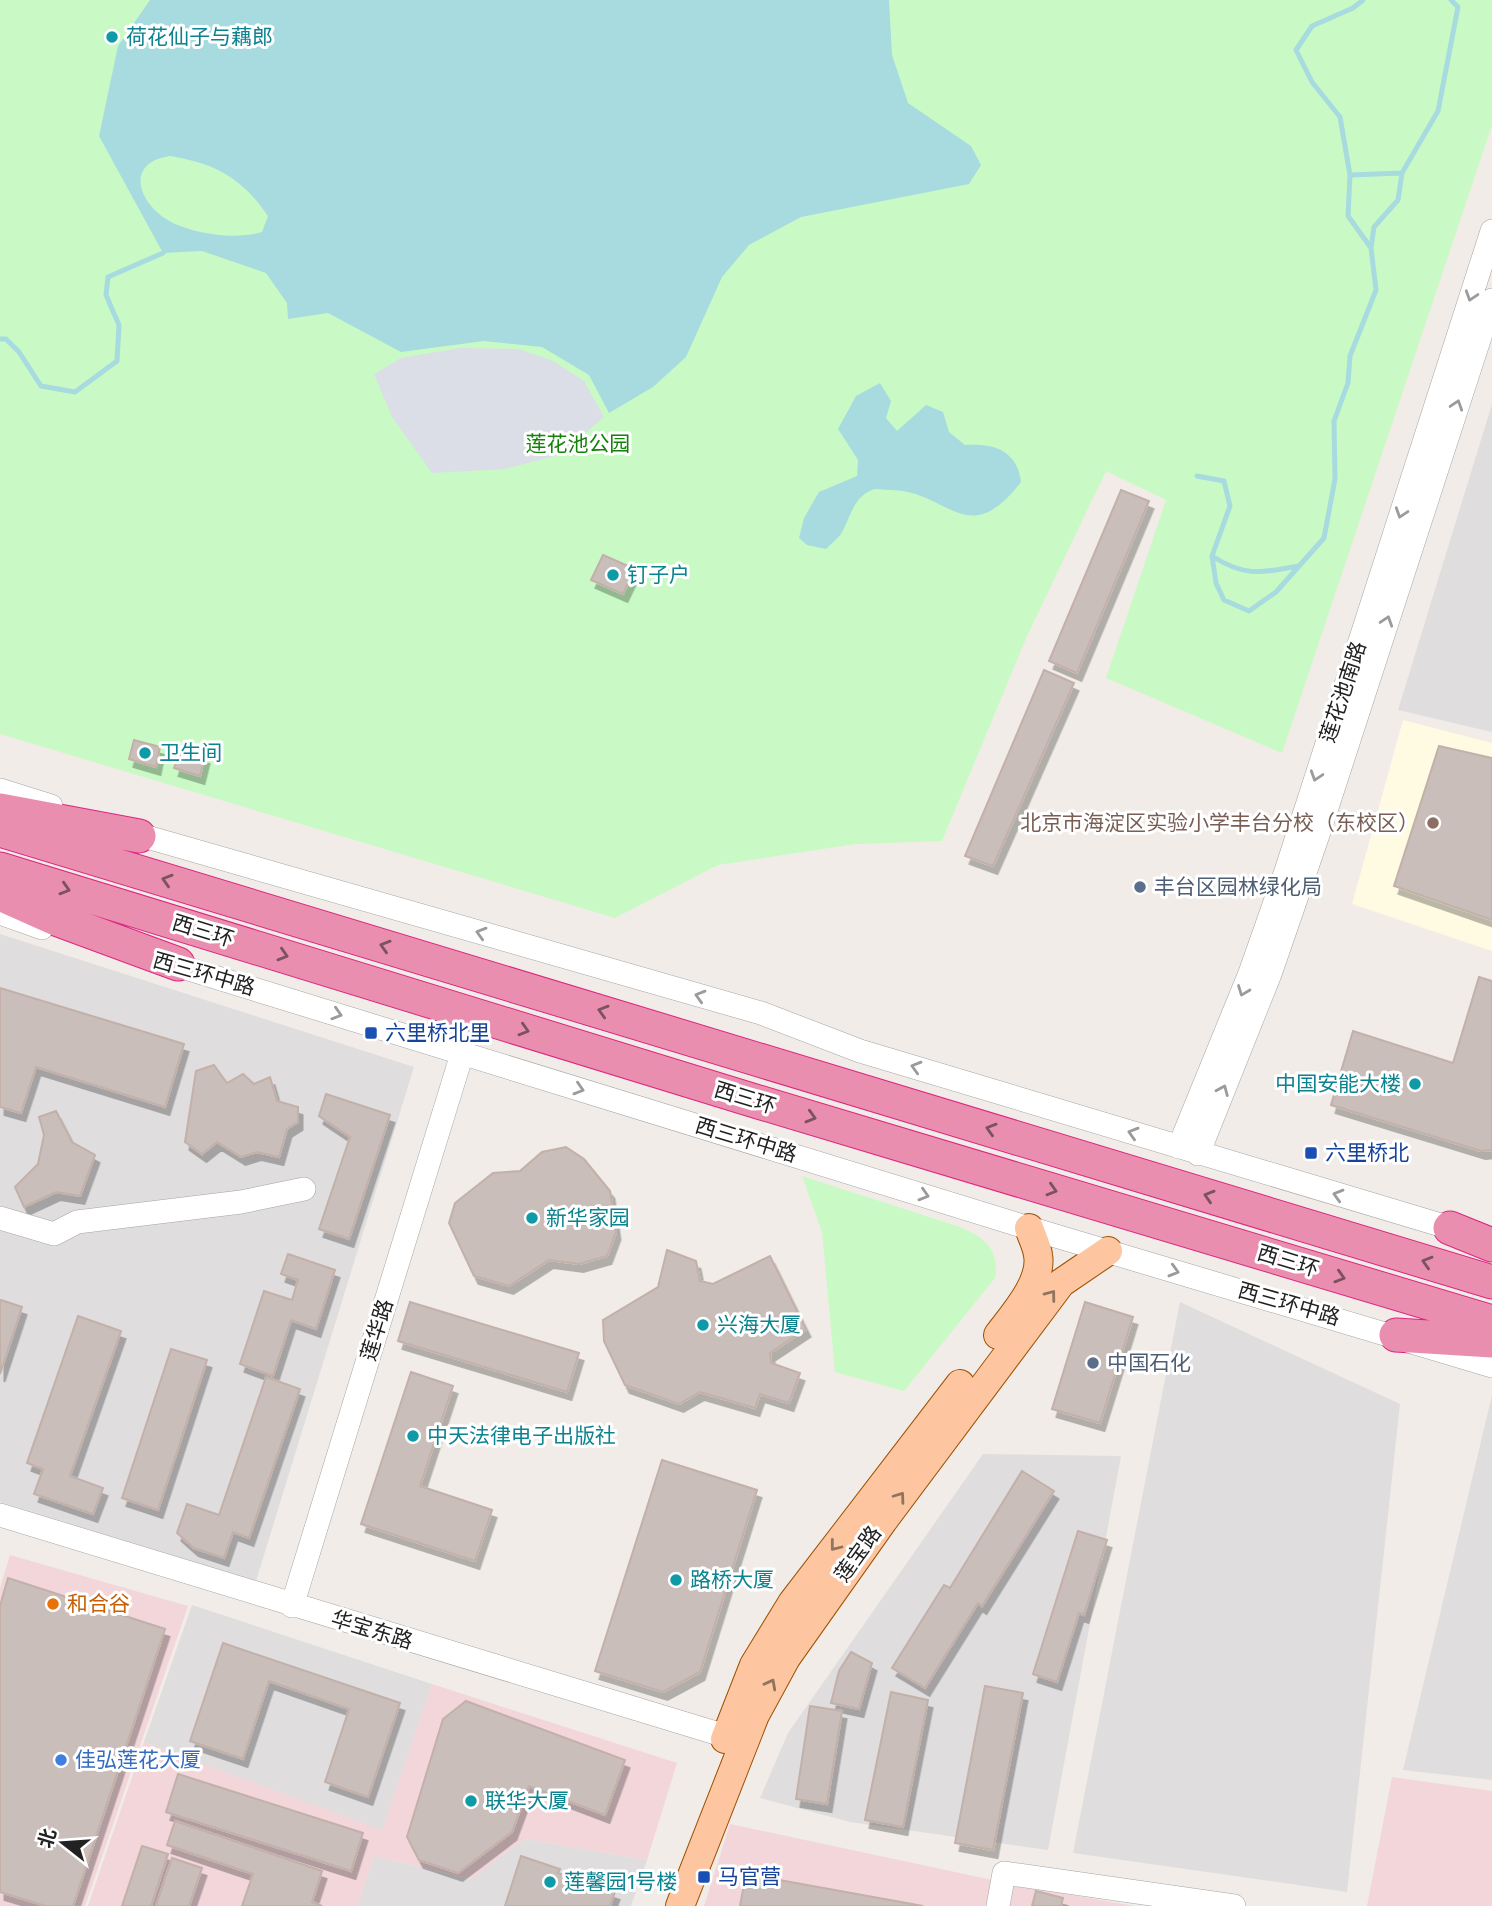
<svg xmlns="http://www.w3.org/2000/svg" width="1492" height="1906" viewBox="0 0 1492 1906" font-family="'Fira Sans Condensed','Noto Sans SC',sans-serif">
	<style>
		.residential { fill: #dfddde }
		.commercial { fill: #f2d6da }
		.education { fill: #fffae2 }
		.park { fill: #c9fac5 }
		.plaza { fill: #dbdde7 }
		.water { fill: #a7dbdf; fill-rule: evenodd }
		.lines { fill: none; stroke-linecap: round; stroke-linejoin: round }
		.stream { stroke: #a7dbdf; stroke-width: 5 }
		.building { fill: #c9beba; stroke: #c3b0a9; stroke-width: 2; filter: url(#shadow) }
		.minor-casing { stroke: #a5a5a5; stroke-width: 24 }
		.major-casing { stroke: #9d5000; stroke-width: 30 }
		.highway-casing { stroke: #de2582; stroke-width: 35 }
		.minor { stroke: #fff; stroke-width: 23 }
		.major { stroke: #fdc6a0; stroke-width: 28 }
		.highway { stroke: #e98eae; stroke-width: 33 }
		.oneway { stroke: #9b9b9b }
		.oneway2 { stroke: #7b5260 }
		.oneway3 { stroke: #8f7460 }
		.culture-dot { fill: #0f9aa8; stroke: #fff; stroke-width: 2.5 }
		.education-dot { fill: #8d6e63; stroke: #fff; stroke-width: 2.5 }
		.service-dot { fill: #5c6f8a; stroke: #fff; stroke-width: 2.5 }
		.transit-dot { fill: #1a4fb4; stroke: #fff; stroke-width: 2.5 }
		.food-dot { fill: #e8710a; stroke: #fff; stroke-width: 2.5 }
		.shop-dot { fill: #3f7fe0; stroke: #fff; stroke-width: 2.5 }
		.labels { text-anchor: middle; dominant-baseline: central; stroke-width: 6; stroke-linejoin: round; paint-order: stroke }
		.culture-label { font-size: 21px; fill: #0d838f; stroke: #fff; text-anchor: start }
		.park-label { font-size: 21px; fill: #14830a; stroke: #fff }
		.street-label { font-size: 21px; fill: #212121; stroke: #fff }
		.education-label { font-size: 21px; fill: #785e54; stroke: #fff; text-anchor: end }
		.service-label { font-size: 21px; fill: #4e5e75; stroke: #fff; text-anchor: start }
		.transit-label { font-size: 21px; fill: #164399; stroke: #fff; text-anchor: start }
		.food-label { font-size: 21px; fill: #c56008; stroke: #fff; text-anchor: start }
		.shop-label { font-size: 21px; fill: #366cbe; stroke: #fff; text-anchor: start }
	</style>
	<defs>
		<filter id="shadow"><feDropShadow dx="4.5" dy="8" stdDeviation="0" flood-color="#0004"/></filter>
	</defs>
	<rect width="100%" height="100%" fill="#f1ece7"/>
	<path class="residential" d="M1492,404V732L1398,710Z
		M0,934L414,1067L256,1581L0,1502Z
		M1180,1302L1400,1404L1347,1892L1073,1853Z
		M1492,1395V1780L1403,1770Z
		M983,1454L1121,1456L1048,1850L850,1822L760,1798L788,1733Z
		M192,1605L432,1684L382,1831L144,1742Z
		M525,1839L647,1860L631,1906H357L374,1856L470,1879Z"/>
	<path class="commercial" d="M10,1555L188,1606L85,1906H0V1588Z
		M432,1684L677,1763L647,1860L525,1839L471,1879L374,1856L357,1906H88L144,1742L382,1830Z
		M1392,1777L1492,1791V1906H1367Z
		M730,1824L1020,1886L1135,1906H704Z"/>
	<path class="education" d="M1403,720L1492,743V951L1352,904Z"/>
	<path class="park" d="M0,0H1492V125L1282,753L1106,678L1166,500L1106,471L1027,636L942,841L855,844L718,865L615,918L0,734Z
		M802,1176L957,1226C983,1236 1000,1248 995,1278L904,1391L835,1372L822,1232Z"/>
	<path class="plaza" d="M460,348L519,349L553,361L584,381L604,417L562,454L505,469L432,473L392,417L374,374L401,358Z"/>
	<path class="water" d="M150,0H889L892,55L908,103L971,146L981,165L969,184L801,217L749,245L722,277L686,357L653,387L609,413L589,375L542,347L484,341L401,352L328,313L288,319L287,303L266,273L202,251L163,253L99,136L118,46ZM170,156C216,164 241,177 268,216L262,232C236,240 195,234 171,222C139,205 123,163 170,156Z
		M880,383L891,401L886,418L897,431L926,405L943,412L949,432L965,445C994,443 1017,450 1021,482C966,553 949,489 888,490C883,490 876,488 872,490C853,497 850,519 841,534C837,539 831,544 826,549L807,545L799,538L804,518L819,492L857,476L858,460L838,429L856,396Z"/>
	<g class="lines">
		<path class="stream" d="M1363,0L1353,8L1312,26L1296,50L1312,82L1340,117L1350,175L1402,173
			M1371,248L1374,227L1398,200L1402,173L1438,111L1458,7L1451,0
			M0,339H6L19,352L41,386L75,392L117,361L119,325L106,295L108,277L163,253
			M1197,476L1224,481L1230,506L1212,556L1216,583L1224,600L1249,611L1276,592L1324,538L1335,479L1334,421L1348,383L1350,356L1376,290L1371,248L1348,216L1350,175
			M1212,556C1244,577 1262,573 1298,566"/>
	</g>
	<path class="building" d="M1121,490L1149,501L1077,673L1049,661Z
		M603,555L635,569L623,594L591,580Z
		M1044,670L1074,683L993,866L965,856Z
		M134,740L160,747L156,767L129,759Z
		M1439,746L1492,758V920L1394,886Z
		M180,750L205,756L200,776L174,768Z
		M1479,977L1492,981V1150L1481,1151L1331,1105L1353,1031L1453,1063Z
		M0,988L184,1044L165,1107L36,1067L21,1113L0,1107Z
		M214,1065L227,1083L243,1074L254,1084L270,1077L277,1101L298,1107V1122L287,1129L279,1157L257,1152L241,1157L217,1142L202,1154L185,1142L196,1071Z
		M326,1094L390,1115L349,1239L319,1229L350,1137L319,1116Z
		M56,1111L72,1142L95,1155L80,1196L56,1192L24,1207L15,1187L38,1164L44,1135L39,1117Z
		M566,1147L584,1159L610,1191L616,1232L607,1256L579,1264L549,1260L509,1286L474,1276L449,1223L455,1203L493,1173L520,1171L542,1152Z
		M667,1250L696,1261L700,1281L713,1284L770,1256L806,1329L770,1353L771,1363L800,1373L789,1403L760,1394L755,1408L700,1392L679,1404L625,1385L604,1341L603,1320L658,1287Z
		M288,1254L335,1270L316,1329L291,1320L273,1376L240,1364L264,1291L292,1300L298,1280L281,1274Z
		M1,1300L22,1307L0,1374V1301Z
		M410,1302L579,1353L567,1392L398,1341Z
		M1085,1302L1133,1317L1100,1423L1052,1409Z
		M78,1316L121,1331L70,1476L103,1488L93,1514L34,1494L43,1469L27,1463Z
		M171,1349L207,1360L158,1510L122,1498Z
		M411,1372L453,1386L420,1486L492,1510L475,1561L361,1524Z
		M266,1377L300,1389L249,1538L233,1532L224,1558L194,1548L177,1533L187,1504L219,1515Z
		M662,1460L757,1490L700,1672L663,1692L595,1671Z
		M1022,1471L1054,1491L982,1606L978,1603L925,1688L892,1668L944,1585L950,1588Z
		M1078,1531L1107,1540L1084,1615L1079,1613L1057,1682L1033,1674Z
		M8,1578L165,1629L73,1906H46L0,1892V1606Z
		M223,1643L400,1703L368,1797L325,1782L349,1709L269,1681L243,1759L190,1741Z
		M851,1652L872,1663L859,1709L831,1703L839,1671Z
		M985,1686L1023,1693L993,1850L955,1843Z
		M891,1692L928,1700L903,1827L865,1820Z
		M466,1701L625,1760L605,1815L529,1786L512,1832L458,1873L419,1860L407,1837L443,1719Z
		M810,1706L842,1711L827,1804L796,1799Z
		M178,1774L363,1833L351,1871L166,1812Z
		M175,1821L322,1871L312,1902L322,1906H242L253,1874L167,1845Z
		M142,1846L168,1854L151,1906H122Z
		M521,1856L560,1869L558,1873L615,1892L610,1906H505Z
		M172,1858L202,1868L189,1906H156Z
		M746,1874L923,1906H740Z
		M1036,1891L1063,1898L1061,1906H1032Z"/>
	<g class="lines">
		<defs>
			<path id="minor" d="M0,790L51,806
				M126,831L761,1013L860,1051L1464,1232
				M0,913L42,928
				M166,962L1029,1228L1492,1366
				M1179,1147L1250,973L1286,871L1492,231
				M1198,1154L1270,974L1320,829L1492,300
				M0,1218L54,1234L77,1222L241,1202L304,1189
				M0,1515L742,1741
				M292,1606L462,1054
				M998,1906L1004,1873L1234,1906"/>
			<path id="major" d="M998,1335C1013,1315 1043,1282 1038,1255C1037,1246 1032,1237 1029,1228
				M725,1739L754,1665L792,1603L960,1384
				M680,1906L755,1715L786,1658L883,1521L1061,1283L1108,1251"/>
			<path id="highway" d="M0,810L139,836
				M0,830L1492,1282
				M0,869L755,1101L1492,1322
				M0,894L56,919L178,964
				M1450,1228L1492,1245
				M1396,1335L1492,1341"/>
		</defs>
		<use href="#minor" class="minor-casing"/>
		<use href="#major" class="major-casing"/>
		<use href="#highway" class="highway-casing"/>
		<use href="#minor" class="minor"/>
		<use href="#major" class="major"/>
		<use href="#highway" class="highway"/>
	</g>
	<defs><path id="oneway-chevron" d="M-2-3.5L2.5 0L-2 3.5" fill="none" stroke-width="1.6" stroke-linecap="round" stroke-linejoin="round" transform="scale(1.75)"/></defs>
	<g class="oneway">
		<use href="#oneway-chevron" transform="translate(1471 296) rotate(108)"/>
		<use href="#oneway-chevron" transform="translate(1457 405) rotate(-72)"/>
		<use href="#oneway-chevron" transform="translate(1401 513) rotate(108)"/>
		<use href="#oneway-chevron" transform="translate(1387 621) rotate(-72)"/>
		<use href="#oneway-chevron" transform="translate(1316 776) rotate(108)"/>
		<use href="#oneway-chevron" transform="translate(481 933) rotate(-164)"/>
		<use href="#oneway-chevron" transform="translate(1243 991) rotate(111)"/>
		<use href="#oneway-chevron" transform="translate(700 996) rotate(-164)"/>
		<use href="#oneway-chevron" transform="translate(337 1014) rotate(17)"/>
		<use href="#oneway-chevron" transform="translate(916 1067) rotate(-164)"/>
		<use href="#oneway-chevron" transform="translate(579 1089) rotate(17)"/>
		<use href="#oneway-chevron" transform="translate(1223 1090) rotate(-67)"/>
		<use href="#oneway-chevron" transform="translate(1133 1133) rotate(-163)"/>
		<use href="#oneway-chevron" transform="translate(924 1195) rotate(17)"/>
		<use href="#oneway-chevron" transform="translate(1338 1195) rotate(-164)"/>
		<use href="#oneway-chevron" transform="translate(1174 1271) rotate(16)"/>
	</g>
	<g class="oneway2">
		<use href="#oneway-chevron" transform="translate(167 880) rotate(-163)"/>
		<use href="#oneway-chevron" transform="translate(65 889) rotate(17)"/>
		<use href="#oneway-chevron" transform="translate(385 946) rotate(-163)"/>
		<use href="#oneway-chevron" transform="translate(283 955) rotate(17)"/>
		<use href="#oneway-chevron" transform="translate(603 1011) rotate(-163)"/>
		<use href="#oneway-chevron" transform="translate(524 1030) rotate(17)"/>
		<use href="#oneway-chevron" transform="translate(811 1117) rotate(16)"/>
		<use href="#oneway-chevron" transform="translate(991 1129) rotate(-163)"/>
		<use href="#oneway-chevron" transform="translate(1052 1190) rotate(17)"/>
		<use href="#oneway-chevron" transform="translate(1209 1196) rotate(-163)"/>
		<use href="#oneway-chevron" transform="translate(1427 1262) rotate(-163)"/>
		<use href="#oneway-chevron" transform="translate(1340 1277) rotate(17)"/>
	</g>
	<g class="oneway3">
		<use href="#oneway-chevron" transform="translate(1051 1295) rotate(-53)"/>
		<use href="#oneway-chevron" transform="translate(900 1497) rotate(-54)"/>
		<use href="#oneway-chevron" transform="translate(835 1546) rotate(128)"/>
		<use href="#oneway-chevron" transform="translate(771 1684) rotate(-62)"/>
	</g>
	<g class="culture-dot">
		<circle cx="112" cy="37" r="7"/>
		<circle cx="613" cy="575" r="7"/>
		<circle cx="145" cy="753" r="7"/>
		<circle cx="1415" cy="1084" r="7"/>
		<circle cx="532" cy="1218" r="7"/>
		<circle cx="703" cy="1325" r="7"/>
		<circle cx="413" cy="1436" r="7"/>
		<circle cx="676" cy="1580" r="7"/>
		<circle cx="471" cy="1801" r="7"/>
		<circle cx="550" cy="1882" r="7"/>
	</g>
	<circle class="education-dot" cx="1433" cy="823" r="7"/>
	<g class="service-dot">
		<circle cx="1140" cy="887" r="7"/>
		<circle cx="1093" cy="1363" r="7"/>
	</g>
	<g class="transit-dot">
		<rect x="364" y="1026" width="14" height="14" rx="3.5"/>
		<rect x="1304" y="1146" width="14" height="14" rx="3.5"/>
		<rect x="697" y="1870" width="14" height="14" rx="3.5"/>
	</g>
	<circle class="food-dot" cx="53" cy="1604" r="7"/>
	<circle class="shop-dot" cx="61" cy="1760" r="7"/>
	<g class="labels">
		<g class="culture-label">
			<text x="126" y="37">荷花仙子与藕郎</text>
			<text x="627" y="575">钉子户</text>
			<text x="159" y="753">卫生间</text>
			<text x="1401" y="1084" text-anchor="end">中国安能大楼</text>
			<text x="546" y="1218">新华家园</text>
			<text x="717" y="1325">兴海大厦</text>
			<text x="427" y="1436">中天法律电子出版社</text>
			<text x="690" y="1580">路桥大厦</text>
			<text x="485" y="1801">联华大厦</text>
			<text x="564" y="1882">莲馨园1号楼</text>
		</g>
		<g class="park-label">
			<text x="578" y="444">莲花池公园</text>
		</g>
		<g class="street-label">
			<text transform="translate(1343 692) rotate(-72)">莲花池南路</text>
			<text transform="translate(203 931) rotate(17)">西三环</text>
			<text transform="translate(204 974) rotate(16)">西三环中路</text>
			<text transform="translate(745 1098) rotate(17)">西三环</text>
			<text transform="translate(746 1140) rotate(17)">西三环中路</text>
			<text transform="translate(1288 1261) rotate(17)">西三环</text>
			<text transform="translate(1289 1304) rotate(16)">西三环中路</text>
			<text transform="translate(377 1330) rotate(-73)">莲华路</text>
			<text transform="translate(858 1554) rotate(-54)">莲宝路</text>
			<text transform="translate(372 1630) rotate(17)">华宝东路</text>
		</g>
		<g class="education-label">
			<text x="1419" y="823">北京市海淀区实验小学丰台分校（东校区）</text>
		</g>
		<g class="service-label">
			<text x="1154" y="887">丰台区园林绿化局</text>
			<text x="1107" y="1363">中国石化</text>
		</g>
		<g class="transit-label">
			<text x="385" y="1033">六里桥北里</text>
			<text x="1325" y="1153">六里桥北</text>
			<text x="718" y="1877">马官营</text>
		</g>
		<g class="food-label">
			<text x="67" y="1604">和合谷</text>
		</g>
		<g class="shop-label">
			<text x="75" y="1760">佳弘莲花大厦</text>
		</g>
	</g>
	<g transform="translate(63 1843) rotate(287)" stroke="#ffffff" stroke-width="5" paint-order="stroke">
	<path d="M0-5L12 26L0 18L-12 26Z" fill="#212121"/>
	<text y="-10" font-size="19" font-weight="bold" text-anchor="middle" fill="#212121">北</text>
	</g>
</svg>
